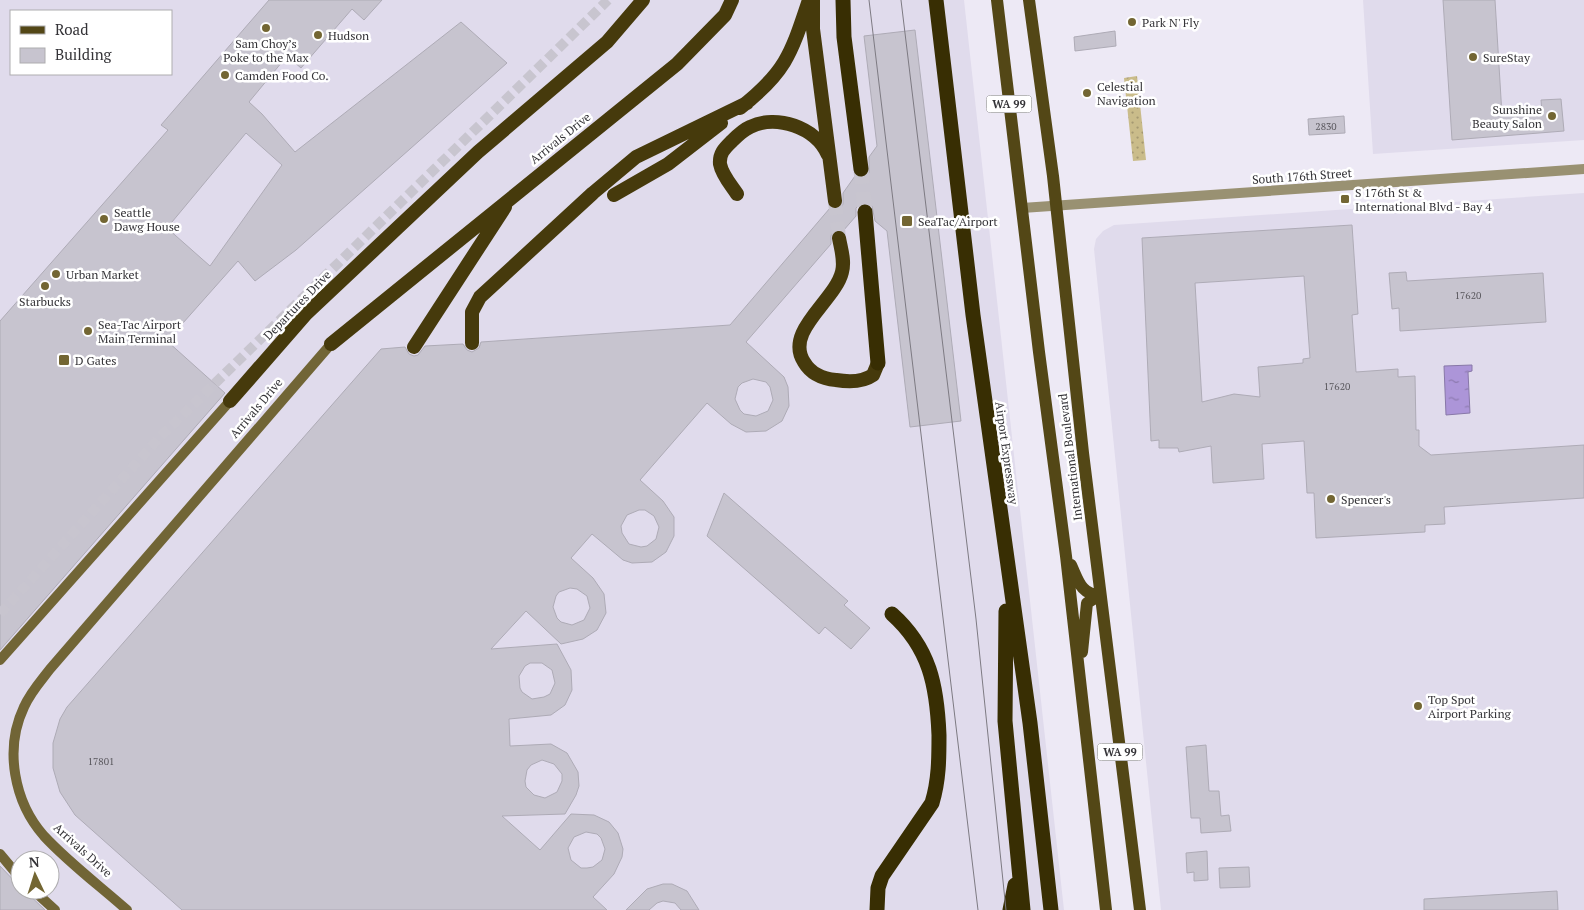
<svg xmlns="http://www.w3.org/2000/svg" width="1584" height="910" viewBox="0 0 1584 910" font-family="'PT Serif',serif">
	<style>
		.built { fill: #e0dbec; fill-rule: evenodd }
		.grass { fill: url(#grass-dots) }
		.water { fill: url(#water-ripples); stroke: #8878a8 }
		.building { fill: #c7c4cf; stroke: #aeabb6; fill-rule: evenodd }
		.lines { fill: none; stroke-linecap: round; stroke-linejoin: round }
		.minor-tunnel { stroke: #c8c5cf; stroke-width: 10; stroke-dasharray: 10 5; stroke-linecap: butt }
		.trunk-tunnel { stroke: #c8c5cf; stroke-width: 14; stroke-dasharray: 14 7; stroke-linecap: butt }
		.motorway-tunnel { stroke: #c8c5cf; stroke-width: 15; stroke-dasharray: 15 8; stroke-linecap: butt }
		.tertiary { stroke: #999172; stroke-width: 10 }
		.secondary { stroke: #716536; stroke-width: 10 }
		.primary { stroke: #534716; stroke-width: 12 }
		.trunk { stroke: #463a0c; stroke-width: 14 }
		.motorway { stroke: #382e03; stroke-width: 15 }
		.tram { stroke: #7d7a82; stroke-width: 1 }
		.poi-dot { fill: #736633; stroke: #fff; stroke-width: 2 }
		.labels { text-anchor: middle; dominant-baseline: central; stroke-width: 5; stroke-linejoin: round; paint-order: stroke }
		.number-label { font-size: 10px; fill: #59575d }
		.shield { fill: #fff; stroke: #717073; stroke-width: 1 }
		.shield-label { font-size: 11px; font-weight: bold; fill: #343337 }
		.poi-label { font-size: 12px; fill: #343337; stroke: #fff; text-anchor: start }
		.street-label { font-size: 12px; fill: #343337; stroke: #fff }
	</style>
	<defs>
		<pattern id="grass-dots" width="8" height="8" patternUnits="userSpaceOnUse" patternTransform="scale(1.25)"><rect width="8" height="8" fill="#cabc8a"/><path d="M2 2h.1M6 6h.1" fill="none" stroke="#a59972" stroke-width="1.8" stroke-linecap="round"/></pattern>
		<pattern id="water-ripples" width="26" height="14" patternUnits="userSpaceOnUse" patternTransform="scale(1.25)"><rect width="26" height="14" fill="#ac95d8"/><path d="M2 4q2-2 4 0t4 0M15 11q2-2 4 0t4 0" fill="none" stroke="#8d7ab0"/></pattern>
	</defs>
	<rect width="100%" height="100%" fill="#ede9f5"/>
	<path class="built" d="M0,0H964L1064,910H0ZM11,11H171V74H11ZM20,860H50V890H20Z
		M1363,0H1584V140L1373,154Z
		M1584,193V910H1161L1094,249L1096,239L1103,231L1114,225Z"/>
	<path class="grass" d="M1137,76L1146,160L1133,161L1124,78Z"/>
	<path class="water" d="M1472,365V371L1468,372L1470,413L1446,415L1444,366Z"/>
	<path class="building" d="M269,0H382L364,20L352,9L301,68L287,56L249,102L262,114L295,152L461,22L507,63L296,250L255,281L238,261L167,341L225,393L0,650V321L168,130L161,125ZM246,133L282,165L210,266L167,228Z
		M1443,0H1495L1502,115L1542,112L1541,100L1561,99L1564,131L1452,140Z
		M915,30L961,421L910,427L887,231L875,221L872,206L869,203L860,204L856,208V216L843,231L838,229L833,232L831,236V244L746,342L784,377L788,387L789,406L782,421L766,431L746,432L731,424L707,403L640,480L663,501L674,517V536L666,552L652,562L632,563L623,560L592,534L571,558L593,578L604,594L606,613L597,630L583,639L561,644L526,611L491,649L557,644L571,670L572,690L565,705L551,715L509,719L510,746L551,744L567,753L578,772L579,786L576,795L565,814L502,816L540,850L571,814L594,815L609,822L618,833L623,849L622,857L614,874L593,897L607,910H182L75,815L60,792L53,768V743L60,719L67,707L381,349L405,347L409,354L414,356L418,355L425,346L463,344L467,350L472,352L479,348L481,342L730,325L830,208L836,210L841,208L843,204V193L855,176L863,178L869,173V157L877,146L864,36ZM753,379L766,382L770,387L773,400L768,411L756,416L744,414L740,410L735,399L738,387L742,383ZM639,510H645L654,516L659,527L656,539L647,546L641,547L629,544L622,533L621,526L627,515ZM570,588L577,589L587,596L590,608L584,620L572,625L561,622L557,618L553,607L556,596L559,592ZM530,663H542L552,670L555,683L550,694L544,697L532,699L522,692L520,688L519,676L525,666ZM542,760L554,764L562,774V781L557,792L545,798L534,795L526,787L525,781L527,770L531,765ZM586,832L597,834L601,838L605,849L602,860L593,867L587,868H581L571,860L568,848L574,837Z
		M1115,31L1116,46L1075,51L1074,37Z
		M1344,116L1345,133L1309,135L1308,119Z
		M1352,225L1358,314L1352,315L1356,372L1398,369V377L1415,376L1416,430H1419V446L1431,455L1584,445V498L1444,507L1445,524L1425,525V532L1316,538L1314,493H1307L1304,441L1262,444L1264,479L1213,483L1211,446L1179,452L1178,448H1159V440L1151,441L1142,238ZM1304,276L1310,358L1303,359V363L1258,367L1260,397L1234,394L1202,402L1195,283Z
		M1406,272L1407,281L1543,273L1546,322L1400,331L1399,308L1392,309L1389,273Z
		M724,493L848,601L844,605L870,628L851,649L825,627L819,634L707,536Z
		M1206,745L1209,791H1219L1221,816L1229,815L1231,831L1201,833L1200,818H1191L1186,747Z
		M1207,851L1208,880L1194,881V872L1187,873L1186,853Z
		M0,866L20,887V890H24L45,910H0Z
		M1249,867L1250,887L1220,888L1219,868Z
		M663,884H672L687,891L699,910H681L675,903L663,901L657,903L649,910H626L647,889Z
		M1557,891L1558,910H1424V899Z"/>
	<g class="lines">
		<path class="minor-tunnel" d="M0,614L159,438L608,0"/>
		<path class="trunk-tunnel" d="M835,201L839,238"/>
		<path class="motorway-tunnel" d="M861,169L865,212"/>
		<path class="tertiary" d="M1022,208L1584,169"/>
		<path class="secondary" d="M0,660L230,401
			M0,854L20,878
			M33,890L55,910
			M127,910C100,886 69,863 44,836C14,802 4,749 24,707C30,693 40,682 50,669L331,344"/>
		<path class="primary" d="M997,0L1039,352L1066,556L1106,910
			M1029,0L1053,176L1083,453L1140,910
			M1071,565C1078,580 1081,595 1100,595
			M1082,652L1087,603L1100,595"/>
		<path class="trunk" d="M813,1V29L835,201
			M740,108C786,72 791,54 809,0
			M737,194C731,185 722,175 720,164C719,153 725,148 732,141C737,136 743,130 750,127C776,114 816,127 828,155
			M614,195L668,164L721,123
			M839,238C841,249 845,261 842,272C835,301 784,331 804,362C811,374 824,379 836,380C848,382 863,382 873,375L878,363
			M472,343V312L480,297L593,193L636,157L747,103
			M331,344L677,64L725,15L732,0
			M414,347L505,207
			M230,401L306,314L478,152L607,42L643,0"/>
		<path class="motorway" d="M843,0L844,37L861,169
			M936,0L973,315L1030,723L1051,910
			M865,212L878,363
			M1006,611L1005,721L1023,910
			M877,910L878,888L882,876L932,803C939,780 939,758 939,735C937,686 930,648 892,614
			M1010,910L1015,885"/>
		<path class="tram" d="M869,0L978,910
			M901,0L976,619L1006,910"/>
	</g>
	<g class="poi-dot">
		<circle cx="1132" cy="22" r="5"/>
		<circle cx="266" cy="28" r="5"/>
		<circle cx="318" cy="35" r="5"/>
		<circle cx="1473" cy="57" r="5"/>
		<circle cx="225" cy="75" r="5"/>
		<circle cx="1087" cy="93" r="5"/>
		<circle cx="1552" cy="116" r="5"/>
		<rect x="1340" y="194" width="10" height="10" rx="2.5"/>
		<circle cx="104" cy="219" r="5"/>
		<rect x="901" y="215" width="12" height="12" rx="2.5"/>
		<circle cx="56" cy="274" r="5"/>
		<circle cx="45" cy="286" r="5"/>
		<circle cx="88" cy="331" r="5"/>
		<rect x="58" y="354" width="12" height="12" rx="2.5"/>
		<circle cx="1331" cy="499" r="5"/>
		<circle cx="1418" cy="706" r="5"/>
	</g>
	<g class="labels">
		<g class="number-label">
			<text x="1326" y="126">2830</text>
			<text x="1468" y="295">17620</text>
			<text x="1337" y="386">17620</text>
			<text x="101" y="761">17801</text>
		</g>
		<g class="shield">
			<rect x="986.5" y="95.5" width="45" height="17" rx="4"/>
			<rect x="1097.5" y="743.5" width="45" height="17" rx="4"/>
		</g>
		<g class="shield-label">
			<text x="1009" y="104">WA 99</text>
			<text x="1120" y="752">WA 99</text>
		</g>
		<g class="poi-label">
			<text x="1142" y="22">Park N' Fly</text>
			<text x="328" y="35">Hudson</text>
			<text x="266" y="43" text-anchor="middle">Sam Choy’s<tspan x="266" dy="14">Poke to the Max</tspan></text>
			<text x="1483" y="57">SureStay</text>
			<text x="235" y="75">Camden Food Co.</text>
			<text x="1097" y="86">Celestial<tspan x="1097" dy="14">Navigation</tspan></text>
			<text x="1542" y="109" text-anchor="end">Sunshine<tspan x="1542" dy="14">Beauty Salon</tspan></text>
			<text x="1355" y="192">S 176th St &amp;<tspan x="1355" dy="14">International Blvd - Bay 4</tspan></text>
			<text x="114" y="212">Seattle<tspan x="114" dy="14">Dawg House</tspan></text>
			<text x="918" y="221">SeaTac/Airport</text>
			<text x="66" y="274">Urban Market</text>
			<text x="45" y="301" text-anchor="middle">Starbucks</text>
			<text x="98" y="324">Sea-Tac Airport<tspan x="98" dy="14">Main Terminal</tspan></text>
			<text x="75" y="360">D Gates</text>
			<text x="1341" y="499">Spencer's</text>
			<text x="1428" y="699">Top Spot<tspan x="1428" dy="14">Airport Parking</tspan></text>
		</g>
		<g class="street-label">
			<text transform="translate(560 138) rotate(-39)">Arrivals Drive</text>
			<text transform="translate(1302 176) rotate(-4)">South 176th Street</text>
			<text transform="translate(297 305) rotate(-46)">Departures Drive</text>
			<text transform="translate(256 408) rotate(-50)">Arrivals Drive</text>
			<text transform="translate(1007 453) rotate(82)">Airport Expressway</text>
			<text transform="translate(1070 457) rotate(-97)">International Boulevard</text>
			<text transform="translate(83 850) rotate(42)">Arrivals Drive</text>
		</g>
	</g>
	<rect x="10" y="10" width="162" height="65" fill="#ffffff" stroke="#aeadaf"/>
	<rect x="20" y="26" width="25" height="8" fill="#534716" stroke="#aeadaf"/>
	<text x="55" y="35" font-size="15" fill="#343337">Road</text>
	<rect x="20" y="48" width="25" height="15" fill="#c7c4cf" stroke="#aeadaf"/>
	<text x="55" y="60" font-size="15" fill="#343337">Building</text>
	<g transform="translate(35 875) rotate(356)"><circle r="24" fill="#ffffff" stroke="#aeadaf"/>
	<path d="M0-4L9 19L0 12L-9 19Z" fill="#736633"/>
	<text y="-8" font-size="14" font-weight="bold" text-anchor="middle" fill="#343337">N</text>
	</g>
</svg>
